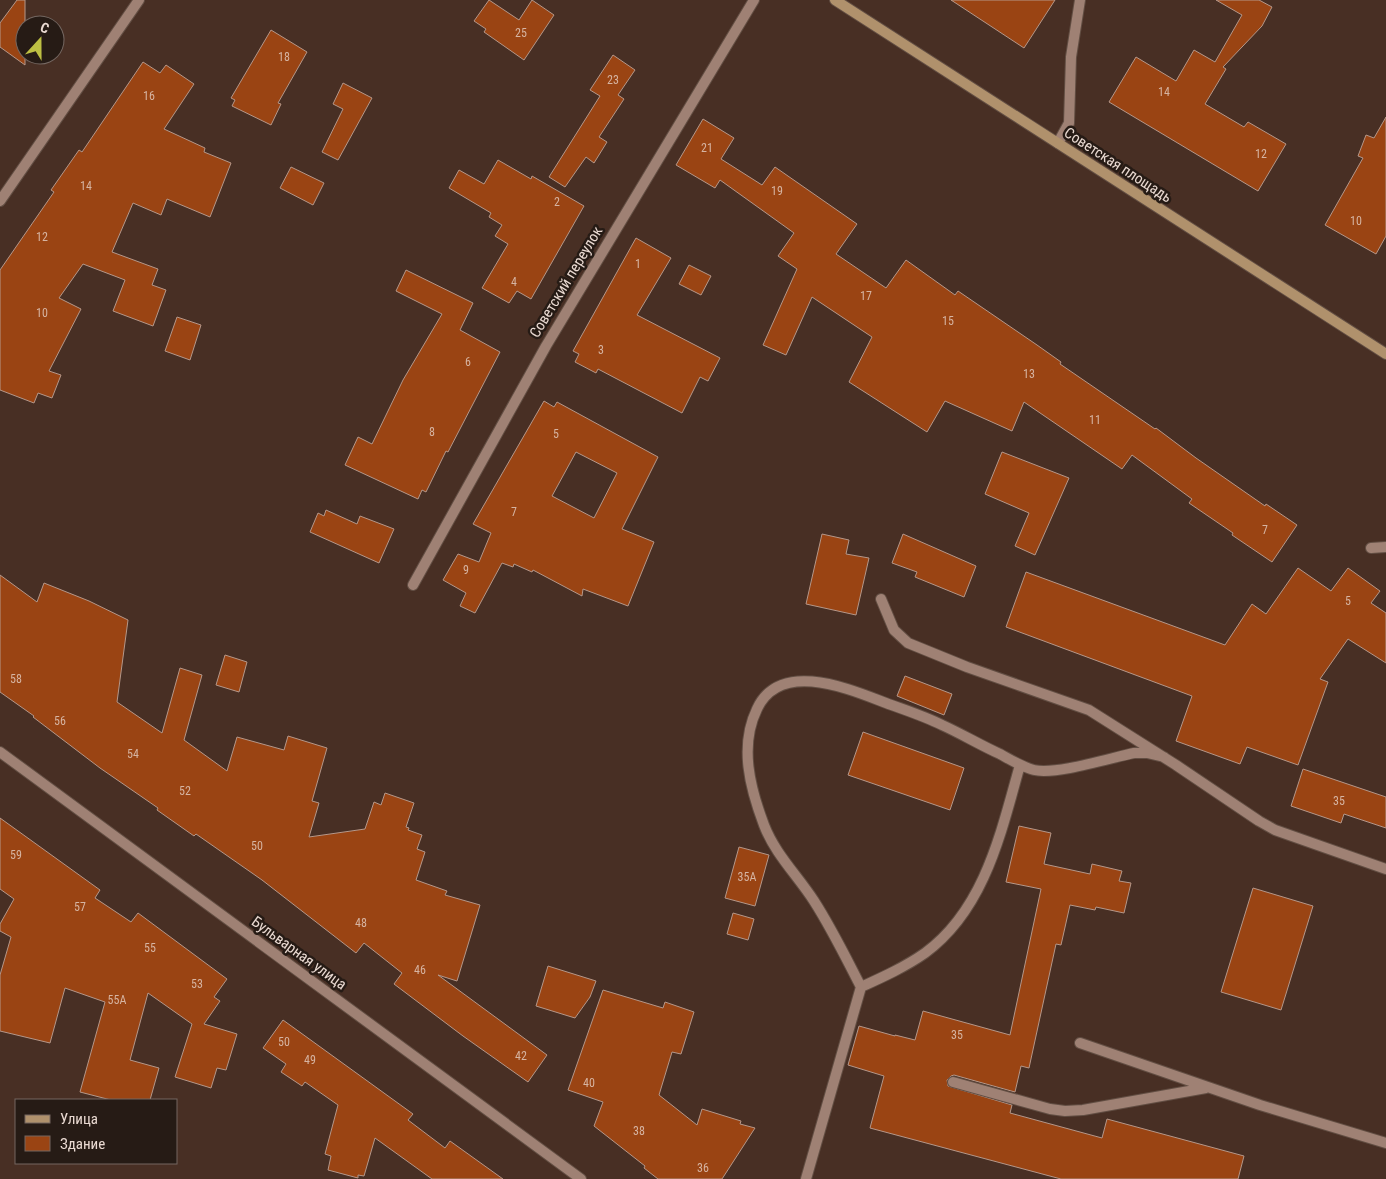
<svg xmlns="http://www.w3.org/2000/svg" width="1386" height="1179" viewBox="0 0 1386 1179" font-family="'Roboto Condensed',sans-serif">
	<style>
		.building { fill: #9a4413; stroke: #b59789; fill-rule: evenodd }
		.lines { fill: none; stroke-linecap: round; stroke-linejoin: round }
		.lane-casing { stroke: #624e43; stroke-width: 12 }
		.street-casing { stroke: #624e43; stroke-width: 12 }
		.secondary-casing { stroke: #624e43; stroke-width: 12 }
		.lane { stroke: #9f8174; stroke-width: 10 }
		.street { stroke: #9f8174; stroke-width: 10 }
		.secondary { stroke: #b0916c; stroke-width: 10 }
		.labels { text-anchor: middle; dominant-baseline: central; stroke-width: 5; stroke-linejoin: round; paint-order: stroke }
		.number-label { font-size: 12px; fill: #d6b4a2 }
		.street-label { font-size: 15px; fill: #eadad2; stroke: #261b15 }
	</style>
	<rect width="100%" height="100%" fill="#482f24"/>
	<path class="building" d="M17,0H25V65L0,47V23Z
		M489,0L519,20L532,0L554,15L524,60L484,32L486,29L474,21Z
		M951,0H1055L1024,48Z
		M1216,0H1259L1272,7L1262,26L1223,67L1226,69L1205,104L1244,127L1248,122L1286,144L1258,191L1109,102L1136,57L1176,81L1194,50L1215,62L1242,15Z
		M271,30L307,52L278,103L281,104L271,125L232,106L235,100L231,98Z
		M613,55L635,70L618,95L624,99L599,137L607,142L594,163L586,157L565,187L549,177L600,96L590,90Z
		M143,62L160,73L166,65L194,84L164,129L205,148L204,152L231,163L210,217L167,199L161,215L133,203L112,252L158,269L152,285L166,290L153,326L113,311L125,280L83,264L59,298L81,309L49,371L61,375L52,398L38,393L34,403L0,390V270L54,192L51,190L79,150L82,152Z
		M343,83L372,98L338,160L322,152L343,109L333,104Z
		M1386,117V236L1376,254L1325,225L1363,158L1358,156L1366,135L1374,138Z
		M703,119L734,138L721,159L762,185L775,167L857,224L836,254L886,288L906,260L955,295L958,291L1037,345L1061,362L1060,364L1155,429L1156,428L1196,458L1265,506L1266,504L1297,525L1272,562L1232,535L1233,533L1189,503L1192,499L1132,455L1122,469L1024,402L1012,431L945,401L927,432L849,382L872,337L812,297L786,355L763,345L797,269L778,256L794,233L720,180L715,188L676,165Z
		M498,160L531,179L532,176L584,206L531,299L517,291L509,303L482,288L508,244L495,236L502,225L489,217L491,213L449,188L459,170L484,184Z
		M291,167L324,183L313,205L280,188Z
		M636,238L671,258L637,315L720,358L708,381L700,377L682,413L598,369L596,373L575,362L579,354L573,351Z
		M689,265L711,276L701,295L679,284Z
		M406,270L473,303L460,330L500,352L448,452L446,451L426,492L422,490L418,499L345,465L358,437L372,444L403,380L442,314L396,291Z
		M177,317L201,325L190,360L165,351Z
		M544,401L554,407L557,402L658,457L622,529L654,542L628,606L583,589L582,596L533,570L532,572L514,564L513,567L502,563L475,613L460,606L466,593L443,580L458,554L479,562L491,533L473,524ZM576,452L617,473L594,518L552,496Z
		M1002,452L1069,478L1035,555L1015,546L1029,513L985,494Z
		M326,510L357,524L360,516L394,529L379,563L310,532L318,513L324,516Z
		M822,534L849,540L846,554L869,558L856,615L806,604Z
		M903,534L976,566L964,597L915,577L917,572L892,563Z
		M1298,568L1331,591L1348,568L1380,591L1371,603L1386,613V663L1348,639L1320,679L1328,682L1298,765L1247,747L1240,764L1176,741L1192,696L1006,627L1026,572L1225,645L1252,604L1266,614Z
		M0,575L37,602L44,583L89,601L128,620L117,702L162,733L180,668L202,675L184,740L227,771L237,737L284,750L288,736L327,748L312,801L319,803L309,837L365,829L374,802L381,805L385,793L414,803L406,827L409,828L408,830L422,835L417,849L425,852L416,880L447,891L445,895L480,905L457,981L438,975L547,1055L528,1082L463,1036L394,984L402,973L364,943L356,953L262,880L196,834L194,836L157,810L158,808L100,768L33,717L34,716L0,692Z
		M225,655L247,662L239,692L216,685Z
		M905,676L952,694L944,715L897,696Z
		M863,732L964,768L950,810L848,775Z
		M1303,769L1386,797V828L1344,814L1341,823L1291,806Z
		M0,818L100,890L95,898L131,922L138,913L227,979L214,997L220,1001L204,1024L237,1034L226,1070L217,1068L211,1088L175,1077L192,1024L148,993L130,1060L159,1068L150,1100H111L80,1092L105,1002L65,988L50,1043L0,1031V975L11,937L0,931V924L14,899L0,889Z
		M1019,826L1051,833L1044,864L1090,874L1092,864L1122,871L1119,881L1131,883L1124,913L1096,907L1095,910L1070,905L1061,945L1056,944L1029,1068L1021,1066L1015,1092L954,1075L951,1076L947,1080L948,1086L1012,1105L1010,1113L1102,1138L1107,1119L1244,1156L1238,1179H1061L870,1128L884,1076L848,1065L859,1026L895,1036V1035L915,1040L923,1011L1010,1035L1041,889L1006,882Z
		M739,847L769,855L755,906L725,898Z
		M1253,888L1313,906L1281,1010L1221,992Z
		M733,913L754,919L748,940L727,934Z
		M548,966L596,981L590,997L575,1018L536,1006Z
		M603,990L663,1008L665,1002L694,1012L681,1054L672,1052L659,1095L697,1125L702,1109L741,1121L740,1124L755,1128L722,1179H658L644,1168L645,1166L594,1126L603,1102L568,1090Z
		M283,1020L413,1114L408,1120L445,1148L450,1141L503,1179H432L375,1138L364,1176L358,1175V1178L328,1170L331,1156L325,1154L338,1105L305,1082L302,1086L281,1072L286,1064L263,1048Z"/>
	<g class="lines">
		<defs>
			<path id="lane" d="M1058,143L1069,123L1071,57L1080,0
				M1371,548L1386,547
				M881,599L894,630L908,643L967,667L1089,710L1176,765L1259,821L1275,830L1386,869
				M861,987C883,977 905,967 925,953C985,909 1001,832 1020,765
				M1080,1043L1260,1105L1386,1143
				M953,1082L1050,1109L1065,1111L1083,1110L1206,1088
				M806,1179L861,987C846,958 832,929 814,901C798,876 775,854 764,825C750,788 739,746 757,709C780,659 849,689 886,703C905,710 924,716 942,725C962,734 980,745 1000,754C1011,760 1022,767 1034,770C1056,775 1110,758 1134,753H1147L1164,757"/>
			<path id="street" d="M0,201L139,0
				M413,585L546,346L754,0
				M0,752L581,1179"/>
			<path id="secondary" d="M835,0L1386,354"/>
		</defs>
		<use href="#lane" class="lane-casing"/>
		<use href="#street" class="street-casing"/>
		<use href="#secondary" class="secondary-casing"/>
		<use href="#lane" class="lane"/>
		<use href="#street" class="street"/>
		<use href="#secondary" class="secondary"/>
	</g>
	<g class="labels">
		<g class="number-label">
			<text x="521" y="33">25</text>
			<text x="284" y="57">18</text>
			<text x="613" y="80">23</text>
			<text x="1164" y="92">14</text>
			<text x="149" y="96">16</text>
			<text x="707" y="148">21</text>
			<text x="1261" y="154">12</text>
			<text x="86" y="186">14</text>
			<text x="777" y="191">19</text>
			<text x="557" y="202">2</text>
			<text x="1356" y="221">10</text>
			<text x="42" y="237">12</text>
			<text x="638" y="264">1</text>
			<text x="514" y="282">4</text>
			<text x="866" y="296">17</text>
			<text x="42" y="313">10</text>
			<text x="948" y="321">15</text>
			<text x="601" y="350">3</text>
			<text x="468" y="362">6</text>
			<text x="1029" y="374">13</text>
			<text x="1095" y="420">11</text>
			<text x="432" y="432">8</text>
			<text x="556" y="434">5</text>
			<text x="514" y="512">7</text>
			<text x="1265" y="530">7</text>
			<text x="466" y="570">9</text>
			<text x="1348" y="601">5</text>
			<text x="16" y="679">58</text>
			<text x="60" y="721">56</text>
			<text x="133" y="754">54</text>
			<text x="185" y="791">52</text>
			<text x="1339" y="801">35</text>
			<text x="257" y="846">50</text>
			<text x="16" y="855">59</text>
			<text x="747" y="877">35А</text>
			<text x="80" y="907">57</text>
			<text x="361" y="923">48</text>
			<text x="150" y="948">55</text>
			<text x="420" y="970">46</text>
			<text x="197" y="984">53</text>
			<text x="117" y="1000">55А</text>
			<text x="957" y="1035">35</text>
			<text x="284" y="1042">50</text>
			<text x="521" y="1056">42</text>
			<text x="310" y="1060">49</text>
			<text x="589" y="1083">40</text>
			<text x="639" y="1131">38</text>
			<text x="703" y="1168">36</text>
		</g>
		<g class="street-label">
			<text transform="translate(1118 165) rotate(33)">Советская площадь</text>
			<text transform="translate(566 282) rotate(-59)">Советский переулок</text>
			<text transform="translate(299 953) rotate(36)">Бульварная улица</text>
		</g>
	</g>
	<rect x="15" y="1099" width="162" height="65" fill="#261b15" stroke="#746761"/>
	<rect x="25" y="1115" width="25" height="8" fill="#b0916c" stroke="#746761"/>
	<text x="60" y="1124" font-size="15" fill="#eadad2">Улица</text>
	<rect x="25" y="1136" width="25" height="15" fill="#9a4413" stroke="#746761"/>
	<text x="60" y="1149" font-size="15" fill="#eadad2">Здание</text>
	<g transform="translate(40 40) rotate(21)"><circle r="24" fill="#261b15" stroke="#746761"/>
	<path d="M0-4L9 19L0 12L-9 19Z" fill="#bdbf43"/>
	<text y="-8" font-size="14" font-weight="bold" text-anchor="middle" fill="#eadad2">С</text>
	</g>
</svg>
